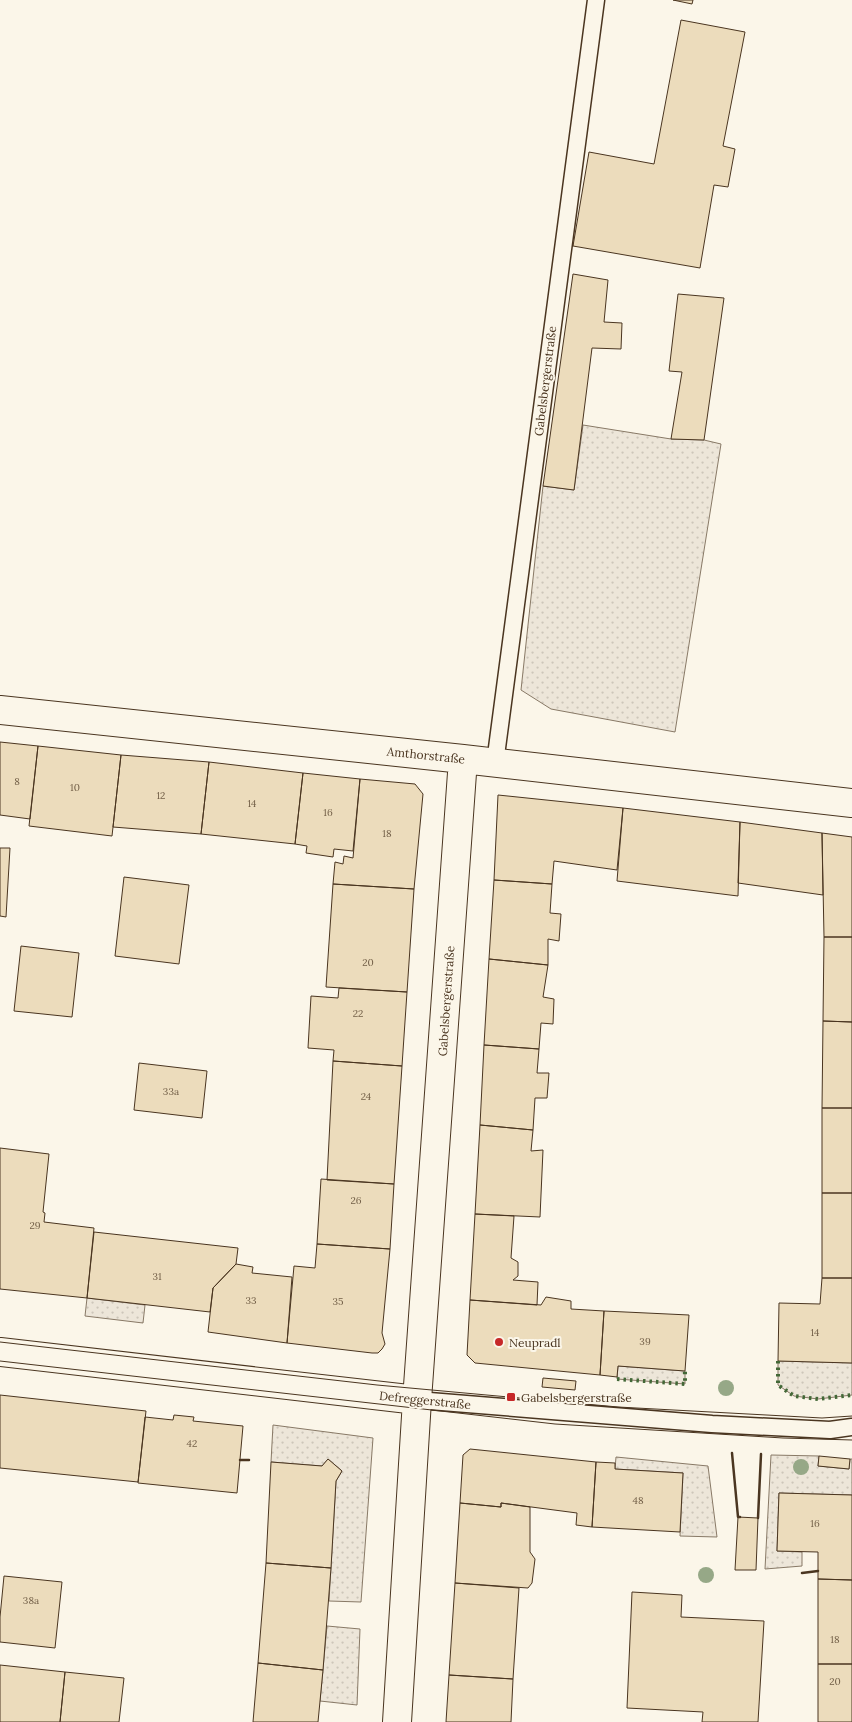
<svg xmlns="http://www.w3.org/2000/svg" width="852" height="1722" viewBox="0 0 852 1722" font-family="Lora,serif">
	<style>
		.grass { fill: url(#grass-dots); stroke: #887966 }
		.building { fill: #ecdcbc; stroke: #4a3520 }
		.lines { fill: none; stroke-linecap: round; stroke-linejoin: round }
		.lane-casing { stroke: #4a3520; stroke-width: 19 }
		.street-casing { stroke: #4a3520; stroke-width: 30 }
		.lane { stroke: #fbf6e9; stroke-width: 16 }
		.street { stroke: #fbf6e9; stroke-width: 28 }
		.tram { stroke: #4a3520; stroke-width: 1 }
		.hedge { stroke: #436837; stroke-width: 4; stroke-dasharray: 2.5 4; stroke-linecap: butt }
		.wall { stroke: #4a3520; stroke-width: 2.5 }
		.tree { fill: #96a887 }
		.poi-dot { fill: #c62828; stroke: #fbf6e9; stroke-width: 2 }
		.labels { text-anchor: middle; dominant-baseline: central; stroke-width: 4; stroke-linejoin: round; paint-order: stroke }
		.number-label { font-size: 10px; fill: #725f47 }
		.street-label { font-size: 12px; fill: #4a3520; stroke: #fbf6e9 }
		.poi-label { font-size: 12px; fill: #4a3520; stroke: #fbf6e9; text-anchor: start }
	</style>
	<defs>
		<pattern id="grass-dots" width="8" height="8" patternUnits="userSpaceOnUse" patternTransform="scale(1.25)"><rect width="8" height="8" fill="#ede6d9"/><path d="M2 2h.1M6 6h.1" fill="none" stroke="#cdc6ba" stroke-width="1.8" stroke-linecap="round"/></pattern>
	</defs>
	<rect width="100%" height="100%" fill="#fbf6e9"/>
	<path class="grass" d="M583,425L671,439L704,440L721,444L675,732L551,709L521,690L543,486L574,490Z
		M87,1298L145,1305L143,1323L85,1316Z
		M778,1361L852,1363V1395L818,1399L794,1396L778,1385Z
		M618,1366L685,1371V1384L617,1379Z
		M273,1425L373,1438L361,1602L329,1601L336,1481L342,1471L328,1459L322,1466L271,1462Z
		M771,1455L819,1456L818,1466L849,1469L850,1459H852V1495L779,1493L777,1551L802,1552V1566L765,1569Z
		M616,1457L708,1466L717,1537L680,1536L683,1473L615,1469Z
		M327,1626L360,1629L357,1705L320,1701Z"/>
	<path class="building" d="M673,0H693L692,4Z
		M681,20L745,32L723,146L735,149L728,187L714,185L700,268L573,246L589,152L654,164Z
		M573,274L608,280L604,322L622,323L621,349L592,348L574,490L543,486Z
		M678,294L724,298L704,440L671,439L682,372L669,371Z
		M0,742L38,746L30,819L0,815Z
		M38,746L121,755L112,836L29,826Z
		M121,755L209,762L201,834L113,827Z
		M209,762L303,773L295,844L201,834Z
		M303,773L360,779L353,851L334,849L333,857L306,853L307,846L295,844Z
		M360,779L415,784L423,794L414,889L333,884L335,862L343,864L344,856L353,858Z
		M498,795L623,808L617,870L554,861L552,884L494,880Z
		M623,808L740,822L738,896L617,881Z
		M740,822L822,833L823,895L738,883Z
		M822,833L852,837V937H824Z
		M0,848H10L6,917L0,916Z
		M124,877L189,885L179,964L115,956Z
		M494,880L552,884L550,913L561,914L559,941L548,939V965L489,959Z
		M333,884L414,889L407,992L326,987Z
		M824,937H852V1022L823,1021Z
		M21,946L79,953L72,1017L14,1011Z
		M489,959L548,965L543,997L554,999L553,1024L541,1023L539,1049L484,1045Z
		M339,988L407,992L402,1066L333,1061L334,1050L308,1048L311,996L338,998Z
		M823,1021L852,1022V1108H822Z
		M484,1045L539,1049L537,1073H549L547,1098H535L533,1130L480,1125Z
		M333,1061L402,1066L394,1184L327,1180Z
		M139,1063L207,1071L202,1118L134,1110Z
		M822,1108H852V1193H822Z
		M480,1125L533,1130L531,1151L543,1150L540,1217L475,1214Z
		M0,1148L49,1154L43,1212L45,1213L44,1222L94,1228L87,1298L0,1289Z
		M321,1179L394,1184L390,1249L317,1244Z
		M822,1193H852V1278H822Z
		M475,1214L514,1216L511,1258L518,1262V1276L513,1280L538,1282L537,1305L470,1300Z
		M94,1232L238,1248L236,1264L213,1288L210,1312L87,1298Z
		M317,1244L390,1249L382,1333L385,1344L382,1349L378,1353H372L287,1343L294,1266L315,1268Z
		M236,1264L253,1267L252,1273L292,1277L287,1343L208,1332L213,1288Z
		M822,1278H852V1363L778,1361L779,1303L820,1304Z
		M546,1297L571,1301V1309L604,1311L600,1375L475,1363L467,1355L470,1300L541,1305Z
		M604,1311L689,1315L685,1371L618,1366L617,1377L600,1375Z
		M543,1378L576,1381L575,1390L542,1387Z
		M0,1395L146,1411L138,1482L0,1468Z
		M174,1415L194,1417L193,1421L243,1426L237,1493L138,1483L145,1417L173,1420Z
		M470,1449L596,1462L592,1527L576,1525L577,1513L501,1503V1507L460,1503L463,1455Z
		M819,1456L850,1459L849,1469L818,1466Z
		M328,1459L342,1471L336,1481L331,1568L266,1563L271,1462L322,1466Z
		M596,1462L615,1463V1469L683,1473L680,1532L592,1527Z
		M779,1493L852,1495V1580L818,1579V1552L777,1551Z
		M460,1503L501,1507V1503L530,1507V1552L535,1559L532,1583L528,1588L455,1583Z
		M738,1517L758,1518L756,1570H735Z
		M266,1563L331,1568L323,1670L258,1663Z
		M4,1576L62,1582L55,1648L0,1642V1617Z
		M818,1579L852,1580V1664H818Z
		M455,1583L519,1588L513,1679L449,1675Z
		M632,1592L682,1595L681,1617L764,1621L758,1722H702L703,1712L627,1708Z
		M258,1663L323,1670L318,1722H253Z
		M818,1664H852V1722H818Z
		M0,1665L65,1672L60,1722H0Z
		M65,1672L124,1678L119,1722H60Z
		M449,1675L513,1679L511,1722H446Z"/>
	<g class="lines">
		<defs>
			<path id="lane" d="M495,763L596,0
				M417,1400L712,1424L830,1430L852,1427"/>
			<path id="street" d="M0,710L463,759L852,803
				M0,1352L417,1400
				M397,1722L417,1400L463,759"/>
		</defs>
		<use href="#lane" class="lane-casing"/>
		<use href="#street" class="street-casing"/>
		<use href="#lane" class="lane"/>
		<use href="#street" class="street"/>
		<path class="tram" d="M0,1342L377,1385L618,1407L822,1418L852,1416
			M0,1361L555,1424L783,1438L852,1440"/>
		<path class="hedge" d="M778,1361V1385L794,1396L818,1399L852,1395
			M617,1379L685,1384V1371"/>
		<path class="wall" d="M732,1453L738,1517H740
			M240,1460H249
			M758,1518L761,1454
			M802,1573L818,1571"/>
	</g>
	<g class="tree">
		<circle cx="726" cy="1388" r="8"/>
		<circle cx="801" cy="1467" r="8"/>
		<circle cx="706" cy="1575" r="8"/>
	</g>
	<g class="poi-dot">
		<circle cx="499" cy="1342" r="5"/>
		<rect x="506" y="1392" width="10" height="10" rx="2.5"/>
	</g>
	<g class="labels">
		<g class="number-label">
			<text x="17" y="781">8</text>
			<text x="75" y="787">10</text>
			<text x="161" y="795">12</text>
			<text x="252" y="803">14</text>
			<text x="328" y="812">16</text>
			<text x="387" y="833">18</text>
			<text x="368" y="962">20</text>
			<text x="358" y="1013">22</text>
			<text x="171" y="1091">33a</text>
			<text x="366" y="1096">24</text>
			<text x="356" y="1200">26</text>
			<text x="35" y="1225">29</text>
			<text x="157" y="1276">31</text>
			<text x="251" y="1300">33</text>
			<text x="338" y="1301">35</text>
			<text x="815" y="1332">14</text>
			<text x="645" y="1341">39</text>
			<text x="192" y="1443">42</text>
			<text x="638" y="1500">48</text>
			<text x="815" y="1523">16</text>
			<text x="31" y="1600">38a</text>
			<text x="835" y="1639">18</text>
			<text x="835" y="1681">20</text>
		</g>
		<g class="street-label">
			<text transform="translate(545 381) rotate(-83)">Gabelsbergerstraße</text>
			<text transform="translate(426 755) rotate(6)">Amthorstraße</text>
			<text transform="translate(446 1001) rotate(-86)">Gabelsbergerstraße</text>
			<text transform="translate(425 1400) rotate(6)">Defreggerstraße</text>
		</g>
		<g class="poi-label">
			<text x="509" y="1342">Neupradl</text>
			<text x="521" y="1397">Gabelsbergerstraße</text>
		</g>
	</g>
</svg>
